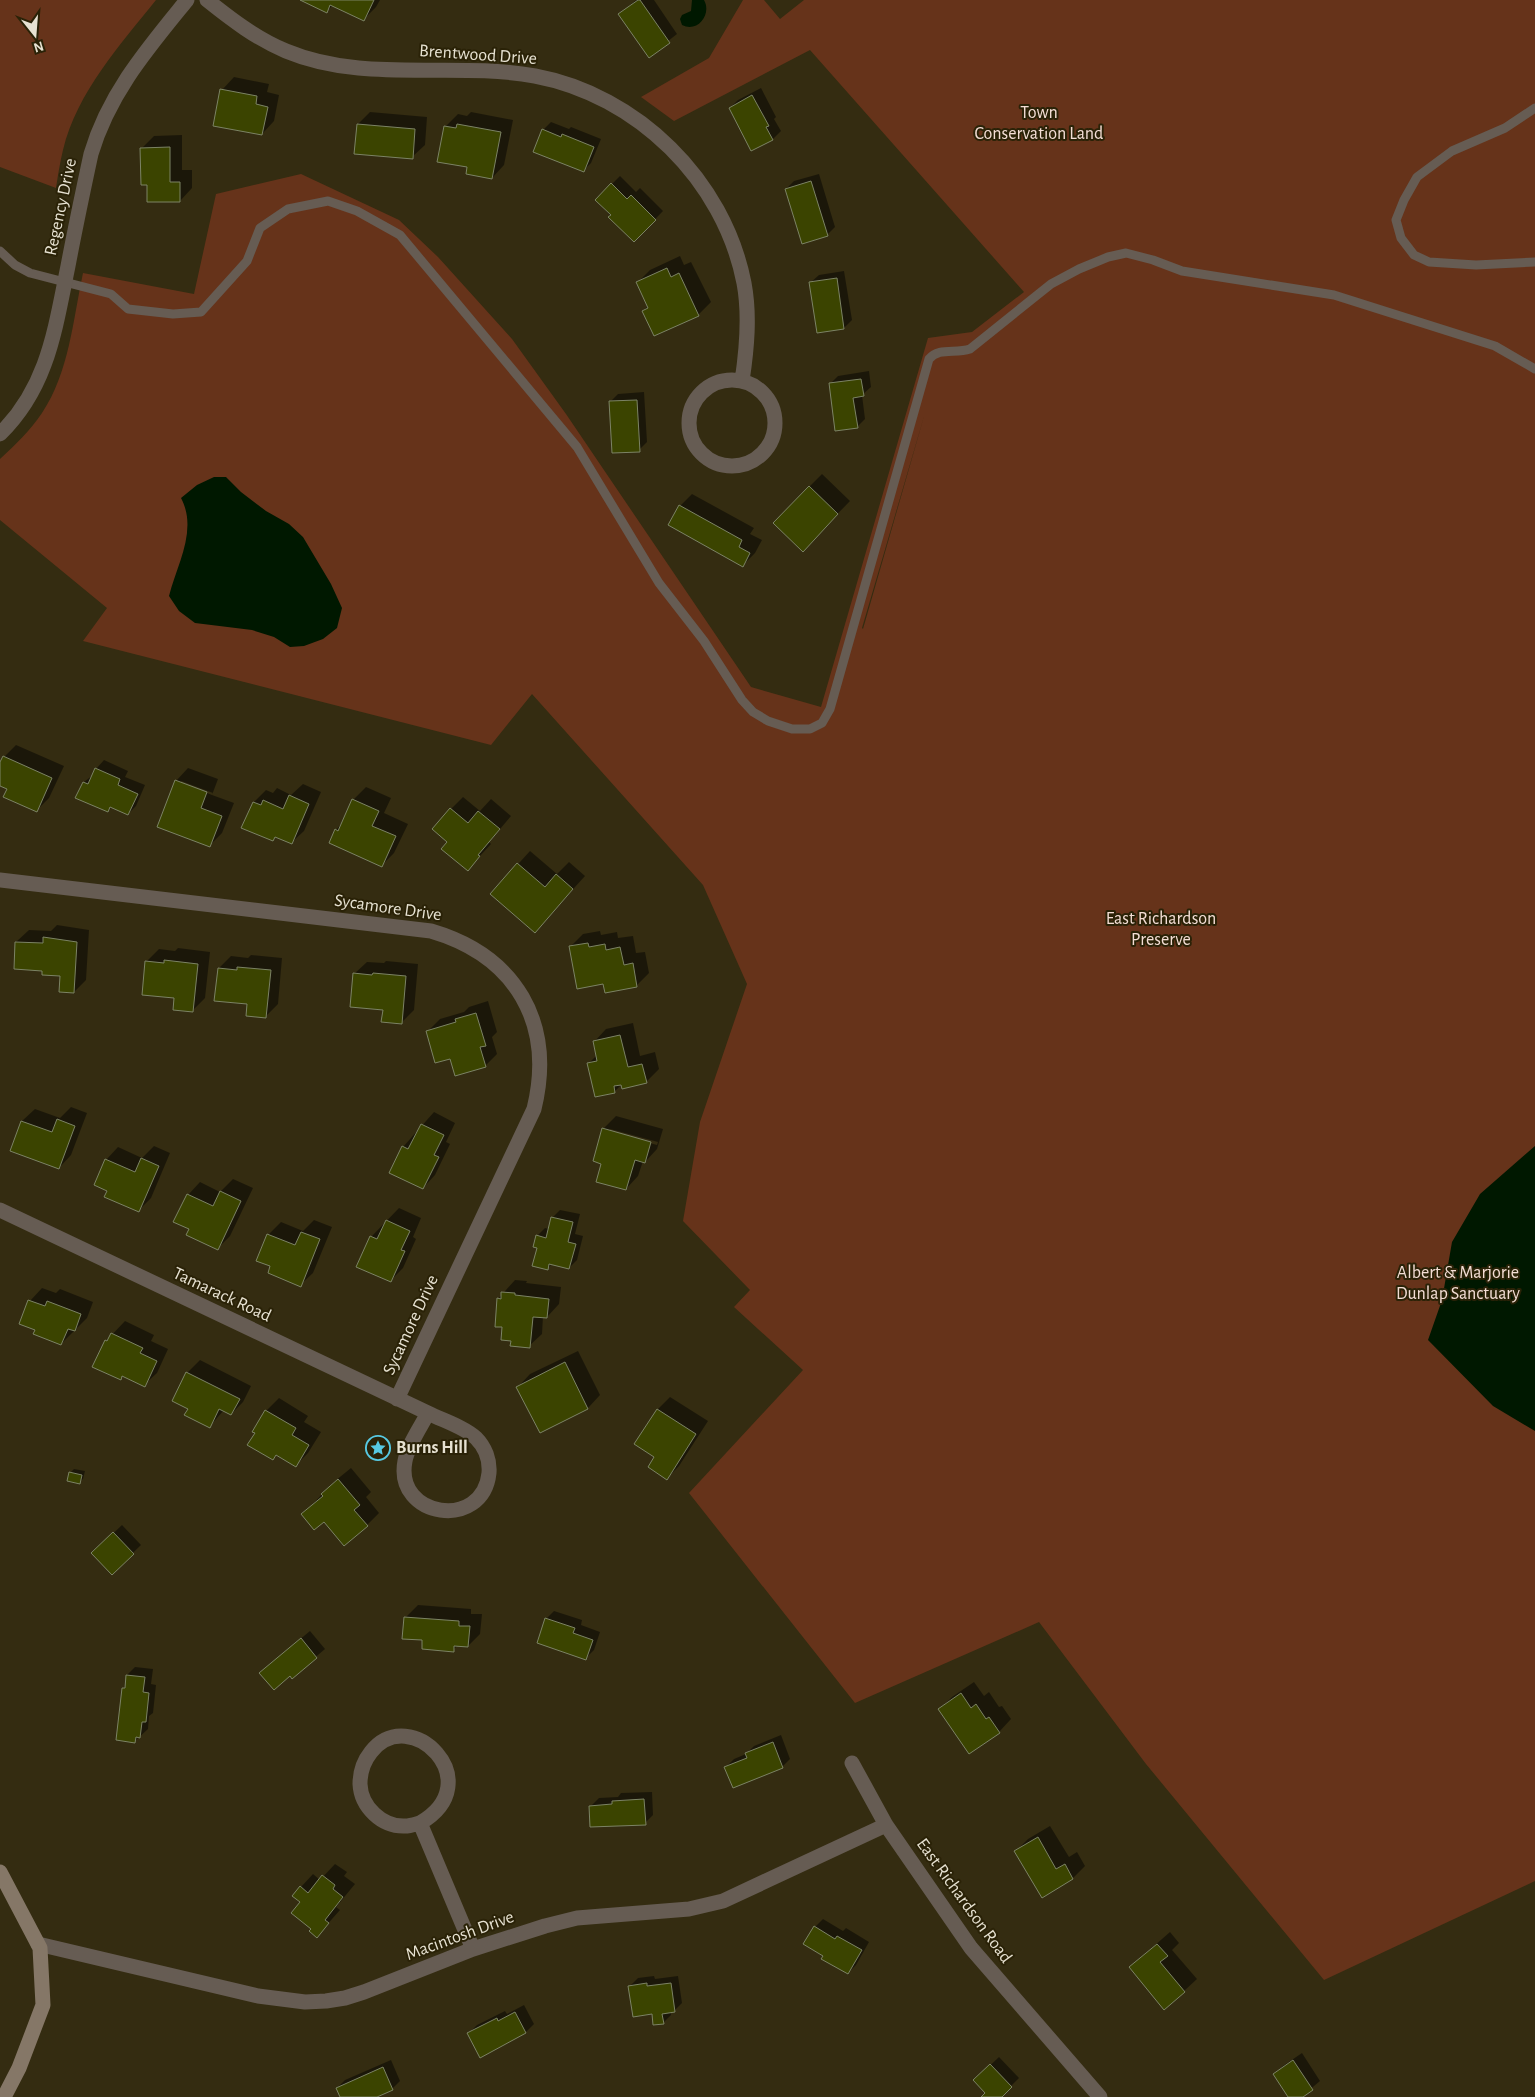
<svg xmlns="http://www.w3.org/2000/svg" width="1535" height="2097" viewBox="0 0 1535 2097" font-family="'Alegreya Sans',sans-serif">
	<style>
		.green { fill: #66331a; fill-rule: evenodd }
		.water { fill: #001800 }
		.shadow { fill: #0007; fill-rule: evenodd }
		.building { fill: #3b4400; stroke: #7c8365 }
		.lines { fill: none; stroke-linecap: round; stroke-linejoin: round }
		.lane { stroke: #665c53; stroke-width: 9 }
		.street { stroke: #665c53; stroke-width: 15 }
		.secondary { stroke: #857767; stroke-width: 15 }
		.labels { text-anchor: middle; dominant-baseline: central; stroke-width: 4; stroke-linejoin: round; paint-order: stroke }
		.street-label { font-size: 18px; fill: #e7e2d2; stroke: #2a2207 }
		.park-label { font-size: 18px; fill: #f4ded5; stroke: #2a2207 }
		.poi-label { font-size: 18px; font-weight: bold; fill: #e7e2d2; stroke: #2a2207; text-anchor: start }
	</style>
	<rect width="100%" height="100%" fill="#342c11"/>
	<path class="green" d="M0,0H156C120,45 77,92 63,150C60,162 58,175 56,188L0,167Z
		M743,0H764L780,19L804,0H1535V1881L1324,1980L1146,1764L1039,1622L855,1703L689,1493L803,1370L734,1307L750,1290L683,1221L700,1122L747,984L703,885L532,694L491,745L83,641L107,608L0,520V459C15,445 30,431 42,413C69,373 73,320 83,273L194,294L216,194L301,174L399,220L438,257L512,339L566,414L751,687L821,707L928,338L972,332L1024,292L810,50L674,121L641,97L709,58ZM925,413L863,629L862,628Z"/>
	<path class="water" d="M692,0H704C712,14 698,33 682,25L680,19L682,15L691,11Z
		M214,477H226L241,492L266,511L289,524L303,537L331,584L342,608L337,628L323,639L304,646L290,647L274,637L252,630L195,623L179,611L169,596C177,564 198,530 181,498L197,485Z
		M1535,1146V1431L1493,1406L1428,1340L1442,1300L1452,1242L1480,1194Z"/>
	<path class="shadow" d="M302,0H380L376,7L364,19L333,5L327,11Z
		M636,0H654L677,34L649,56L620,14Z
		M234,77L269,84L267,92L279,95L274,121L262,134L222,90Z
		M761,88L776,117L774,119L781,131L773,139L752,150L730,108L738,100Z
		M370,112L427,117L425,145L412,157L358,124Z
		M471,112L513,120L504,165L492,178L445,127L458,114L467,116Z
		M551,122L569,129L571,127L601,139L591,163L583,171L543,130Z
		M182,135V170H192V188L180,201L148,184L142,148L154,136Z
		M819,174L835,227L827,235L786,189L794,181Z
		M620,176L636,192L640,188L663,211L634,241L596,200Z
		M680,256L684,265L691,262L711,302L698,315L643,311L648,306L638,282L650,270Z
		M844,271L852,320L844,328L810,283L819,275Z
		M869,371L871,387L862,395L865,419L857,427L830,384L838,376Z
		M644,392L647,442L639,450L610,402L618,394Z
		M822,474L850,501L815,537L809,487Z
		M692,494L754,528L750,534L762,540L755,553L743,565L680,506Z
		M16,745L64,766L49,798L37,810L9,789L0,785V765L4,757Z
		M104,760L128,771L125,777L145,785L136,806L128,814L112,807L108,811L84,782L93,775L96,769Z
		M188,768L218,779L212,795L234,803L222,833L210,845L176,781ZM181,781L213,793L212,795L181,783Z
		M303,784L321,792L304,831L291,843L276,836L272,840L254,802L266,790L273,793L277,788L291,795Z
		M366,787L391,798L384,813L408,824L394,853L382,865L336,830L343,822L353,800Z
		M463,797L480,811L491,799L511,816L489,842L491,844L468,869L449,842L451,809Z
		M530,851L557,874L569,862L585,876L535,931L491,894Z
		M57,925L89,930L86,980L74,992L61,975L43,970L16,942L29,930L51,931Z
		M600,931L601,935L617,932L618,938L633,936L636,953L645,952L649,973L636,986L604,983L570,947L583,934Z
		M178,948L210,952L205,998L193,1010L176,997L146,962L159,949L175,951Z
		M251,955L282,958L278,1004L265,1017L248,1003L219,968L231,956L248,958Z
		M386,961L418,964L414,1010L401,1023L384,1009L354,974L367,962L384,963Z
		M488,1001L497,1032L492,1037L497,1054L485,1066L451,1057L427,1032L440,1019L464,1012L469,1007Z
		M633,1023L640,1056L655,1052L659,1069L646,1082L622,1084L615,1091L588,1064L597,1055L594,1042L606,1029Z
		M71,1107L87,1113L71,1155L59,1168L11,1150L22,1121L35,1109L60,1118Z
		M434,1112L455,1123L446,1142L450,1144L435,1175L423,1188L403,1147Z
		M616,1116L663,1129L657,1149L645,1162L643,1161L638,1176L626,1189L602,1163L603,1129ZM610,1129L658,1142L657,1145L610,1132Z
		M154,1146L170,1153L151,1198L139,1210L109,1190L106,1160L118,1147L142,1158Z
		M233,1179L253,1188L230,1236L217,1249L190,1228L188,1195L200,1182L220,1192Z
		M399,1208L421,1218L413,1237L416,1239L403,1268L390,1281L358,1266L372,1236Z
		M560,1210L580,1214L575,1234L583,1236L577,1260L569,1268L552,1264L547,1269L539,1247L537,1236L545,1228L549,1229L552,1218Z
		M314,1220L332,1227L313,1273L300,1285L272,1265L268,1235L281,1222L303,1231Z
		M515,1280L527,1281L526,1283L561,1287L559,1304L547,1317L543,1316L542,1334L529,1346L512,1339L504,1326L498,1299Z
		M42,1288L56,1293L60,1289L93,1302L87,1318L61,1344L36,1329L30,1301Z
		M125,1321L154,1335L151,1341L168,1349L157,1373L144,1385L123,1375L120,1378L106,1341Z
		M578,1351L600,1395L588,1408L540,1431L518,1387L530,1374Z
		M200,1360L251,1386L243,1402L231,1414L224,1410L210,1426L190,1408L187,1373Z
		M670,1397L708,1421L679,1466L667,1478L656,1457L636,1443L658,1409Z
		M279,1398L308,1416L304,1422L321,1432L308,1453L295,1466L277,1455L272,1459L254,1431L266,1411Z
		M351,1468L371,1492L366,1497L379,1513L367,1525L324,1521L303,1514L335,1481Z
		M74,1469L85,1471L83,1479L79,1482L70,1473Z
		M122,1525L141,1545L112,1573L93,1553Z
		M418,1605L471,1609V1614H482L480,1634L468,1646L458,1645L453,1650L424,1639L405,1618Z
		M554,1611L582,1620L581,1625L600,1632L594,1650L586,1658L546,1619Z
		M310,1631L325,1649L292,1677L290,1674L269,1665Z
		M135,1667L153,1669L151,1684L156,1685L153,1713L149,1716L148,1729L135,1741L123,1689L126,1685L127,1675Z
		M974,1682L984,1696L989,1692L999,1707L1002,1706L1011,1719L999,1732L940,1709L952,1697Z
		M781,1735L790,1759L782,1767H726L734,1759L746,1754L754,1746Z
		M652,1792L653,1815L645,1823L591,1806L599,1798L618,1797L621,1793Z
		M1050,1826L1069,1857L1077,1852L1085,1866L1073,1878L1042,1896L1016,1851L1028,1839Z
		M335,1864L347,1872L344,1876L355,1884L336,1907L340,1910L317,1936L302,1901L301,1887L313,1874L320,1880Z
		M823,1919L843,1931L846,1928L869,1942L856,1965L848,1973L824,1955L815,1927Z
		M1170,1932L1179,1943L1172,1950L1197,1979L1184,1991L1130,1967Z
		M654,1976L655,1979L678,1976L682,2003L674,2011L671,2012V2015L663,2023L630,1986L638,1978Z
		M524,2005L534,2024L526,2032L481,2056L469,2033L477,2025L505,2011L507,2014Z
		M1302,2053L1320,2081L1301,2097H1290L1275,2074L1283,2066Z
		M999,2057L1019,2078L1000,2097H983L987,2093L975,2080Z
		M391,2060L400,2081L392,2089L378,2097H341L337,2088L345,2080Z"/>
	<path class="building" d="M300,0H374L364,21L330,5L327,13Z
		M638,0H640L670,43L649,58L618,14Z
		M220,89L257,96L256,104L268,107L262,135L213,126Z
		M752,95L769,126L766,127L773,140L751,151L729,108Z
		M357,124L415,129L413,159L354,154Z
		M457,124L501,132L492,179L466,174L467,167L437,162L444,126L456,128Z
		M542,129L561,137L562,134L594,147L584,172L533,152Z
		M170,147V182H180V202H147V185H141L140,148Z
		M811,181L828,236L802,244L785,189Z
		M611,183L627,199L631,195L656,220L634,242L608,217L611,215L595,200Z
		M667,268L671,277L679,273L699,316L654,336L642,311L648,308L636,282Z
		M837,278L844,329L817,333L809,282Z
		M861,379L864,396L853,398L858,428L835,431L829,383Z
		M637,400L640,452L612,453L609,401Z
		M809,486L838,514L803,552L773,523Z
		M679,505L742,540L739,547L750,553L743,567L668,525Z
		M3,756L52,778L37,812L3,797L7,789L0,786V762Z
		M95,768L120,779L118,785L138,794L128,815L110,807L108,812L75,798L83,782L88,784Z
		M175,780L207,792L201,808L222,816L210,847L157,827Z
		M289,795L309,804L292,844L275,837L273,841L241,828L253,802L261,805L263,800L283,809Z
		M352,799L379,811L372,826L396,836L382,867L329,843L335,829L338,831Z
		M450,808L468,823L478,811L500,829L478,855L480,856L468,871L441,849L447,842L432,829Z
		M517,863L545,887L556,874L573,889L535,933L490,894Z
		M43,937L77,942L74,993L59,992L60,976L42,975V971L14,969L15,942L43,943Z
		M588,943L589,947L605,944L606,950L620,947L624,965L633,963L637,987L605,993L603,984L577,989L569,946Z
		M164,960L198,964L193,1012L173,1010L174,998L142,995L145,961L164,963Z
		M237,967L271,970L266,1018L246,1016L247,1004L214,1001L218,968L237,970Z
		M353,973L372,975L373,973L406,976L402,1024L381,1022L383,1010L350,1007Z
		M476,1013L486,1046L480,1047L486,1067L455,1076L450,1059L435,1063L426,1031L456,1022L455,1019Z
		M620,1035L628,1067L642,1064L647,1083L622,1089L621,1085L614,1086L615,1093L595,1097L587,1063L597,1061L593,1041Z
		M57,1119L75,1126L59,1169L10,1151L21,1121L52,1132Z
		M421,1124L444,1135L434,1155L439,1157L423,1189L389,1173L402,1146L408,1149Z
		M602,1128L651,1142L645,1163L635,1160L626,1190L596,1182L601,1164L593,1161Z
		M141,1158L159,1166L139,1212L104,1197L107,1191L94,1185L105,1159L135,1172Z
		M220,1191L241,1201L218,1250L186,1235L189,1229L173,1222L187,1194L213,1206Z
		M551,1217L573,1222L568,1242L576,1244L569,1269L549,1264L548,1270L532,1266L537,1248L533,1247L536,1235L546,1238Z
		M386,1220L410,1231L401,1250L405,1251L391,1282L356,1267L370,1236L377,1239Z
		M301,1232L320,1239L301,1287L268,1273L270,1266L256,1261L267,1234L295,1245Z
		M501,1292L515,1293V1295L549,1299L547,1318L533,1317L530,1348L510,1346L511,1341L501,1340L502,1327H495L497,1298L501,1299Z
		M28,1300L45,1306L47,1301L81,1314L75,1331L68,1329L61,1345L33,1334L35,1330L19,1324Z
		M111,1333L143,1348L140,1353L157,1361L145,1387L122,1376L121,1380L92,1367L105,1340L107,1341Z
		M565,1362L588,1409L540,1433L516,1387Z
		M186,1372L240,1399L231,1415L219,1409L210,1428L184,1415L188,1409L172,1401Z
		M657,1409L696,1434L667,1480L648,1467L654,1457L634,1444Z
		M265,1410L296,1428L292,1435L309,1445L296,1467L276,1455L273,1460L247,1445L255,1433L252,1432Z
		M69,1472L82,1475L80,1484L67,1481Z
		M338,1479L360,1505L354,1510L368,1526L344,1546L324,1522L314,1530L301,1514L323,1496L321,1494Z
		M113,1532L134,1554L112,1575L91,1553Z
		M404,1617L459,1621V1626H470L468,1647L454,1646V1652L422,1649V1640L402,1639Z
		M545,1618L575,1628L573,1633L593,1640L586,1660L537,1643Z
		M301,1638L317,1658L292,1679L290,1676L274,1690L259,1673Z
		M126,1675L145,1677L143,1692L149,1693L146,1722H142L140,1738L136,1737L135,1743L116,1740L122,1688H125Z
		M961,1693L971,1708L976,1704L986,1719L989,1717L1000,1733L969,1754L938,1709Z
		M773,1742L783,1768L733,1788L724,1767L747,1758L745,1753Z
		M644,1799L646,1825L590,1827L589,1806L612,1804V1801Z
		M1038,1837L1056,1869L1065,1864L1073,1879L1042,1898L1014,1851Z
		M322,1875L335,1885L333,1889L343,1897L325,1920L329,1923L317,1938L309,1931L311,1929L291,1913L300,1902L292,1896L300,1886L308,1893Z
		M814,1926L835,1939L837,1936L862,1950L848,1974L821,1959L823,1956L803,1944Z
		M1157,1944L1168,1956L1160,1962L1185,1992L1164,2010L1129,1967Z
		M647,1983V1986L671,1983L675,2012L662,2014L664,2024L653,2025L652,2014L633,2017L628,1986Z
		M515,2012L526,2033L480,2058L467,2033L497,2018L498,2021Z
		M1293,2060L1313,2090L1303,2097H1288L1273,2074Z
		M990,2064L1012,2087L1002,2097H981L985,2093L973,2080Z
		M383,2067L393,2090L377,2097H340L336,2088Z"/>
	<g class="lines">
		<path class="lane" d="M1535,108L1505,128L1452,151L1417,177L1404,200L1396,220L1401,238L1414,255L1429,262L1476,265L1535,262
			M0,251L15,265L30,273L111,294L128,309L173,314L201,312L247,261L260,228L288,209L328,201L357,211L400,235L577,447L659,583L704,641L742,700L753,712L768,721L792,729H810L822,723L830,709L929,359C939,347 955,354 970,349L1051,284L1079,269L1108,257L1126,253L1153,260L1182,271L1334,295L1495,346L1535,369"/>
		<path class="street" d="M207,0C232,20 257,39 286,51C365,84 453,61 535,76C637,95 724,180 744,283C750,315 747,348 742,381
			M689 423a43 43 0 1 1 86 0a43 43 0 1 1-86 0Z
			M0,434C48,387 55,329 68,266C75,229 83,191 91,154C109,93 148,48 187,0
			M0,880L431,931C516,956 555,1023 534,1109L397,1399
			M0,1210L428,1413C444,1421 464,1427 476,1438C485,1447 490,1460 489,1473C483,1531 394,1518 405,1461C408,1445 420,1428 428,1413
			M852,1763L886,1825L971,1948L1100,2097
			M420,1823C416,1824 410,1826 405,1826C382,1827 361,1807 360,1784C360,1771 363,1762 371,1752C410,1702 491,1782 420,1823L473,1949
			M38,1944L258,1996L305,2002L326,2001L345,1998L364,1992L473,1949L545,1926L577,1918L689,1909L723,1901L886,1825"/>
		<path class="secondary" d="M0,1872L40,1948L43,2005L19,2068L4,2097"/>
	</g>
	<defs>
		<symbol id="sight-ring" viewBox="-11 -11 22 22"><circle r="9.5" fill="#2a2207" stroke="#57c9e2" stroke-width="1.5"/><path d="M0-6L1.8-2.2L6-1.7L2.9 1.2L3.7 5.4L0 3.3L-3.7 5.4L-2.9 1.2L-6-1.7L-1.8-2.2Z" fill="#57c9e2"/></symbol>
	</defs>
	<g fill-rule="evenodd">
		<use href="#sight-ring" x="364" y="1434" width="28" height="28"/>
	</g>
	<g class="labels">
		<g class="street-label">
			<text transform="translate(478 55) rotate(4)">Brentwood Drive</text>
			<text transform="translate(61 207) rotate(-78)">Regency Drive</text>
			<text transform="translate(388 908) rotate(8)">Sycamore Drive</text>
			<text transform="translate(222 1295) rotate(25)">Tamarack Road</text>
			<text transform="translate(411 1325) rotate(-65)">Sycamore Drive</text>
			<text transform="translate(964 1901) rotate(54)">East Richardson Road</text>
			<text transform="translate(460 1936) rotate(-20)">Macintosh Drive</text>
		</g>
		<g class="park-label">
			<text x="1039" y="113">Town<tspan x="1039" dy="21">Conservation Land</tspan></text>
			<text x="1161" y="919">East Richardson<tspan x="1161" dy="21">Preserve</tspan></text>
			<text x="1458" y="1273">Albert &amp; Marjorie<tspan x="1458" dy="21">Dunlap Sanctuary</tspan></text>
		</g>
		<g class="poi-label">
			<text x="396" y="1448">Burns Hill</text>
		</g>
	</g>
	<g transform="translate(35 35) rotate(163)" stroke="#2a2207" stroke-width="4" paint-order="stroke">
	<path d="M0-4L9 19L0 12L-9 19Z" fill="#e7e2d2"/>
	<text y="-8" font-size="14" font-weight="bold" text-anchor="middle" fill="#e7e2d2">N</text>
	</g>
</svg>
